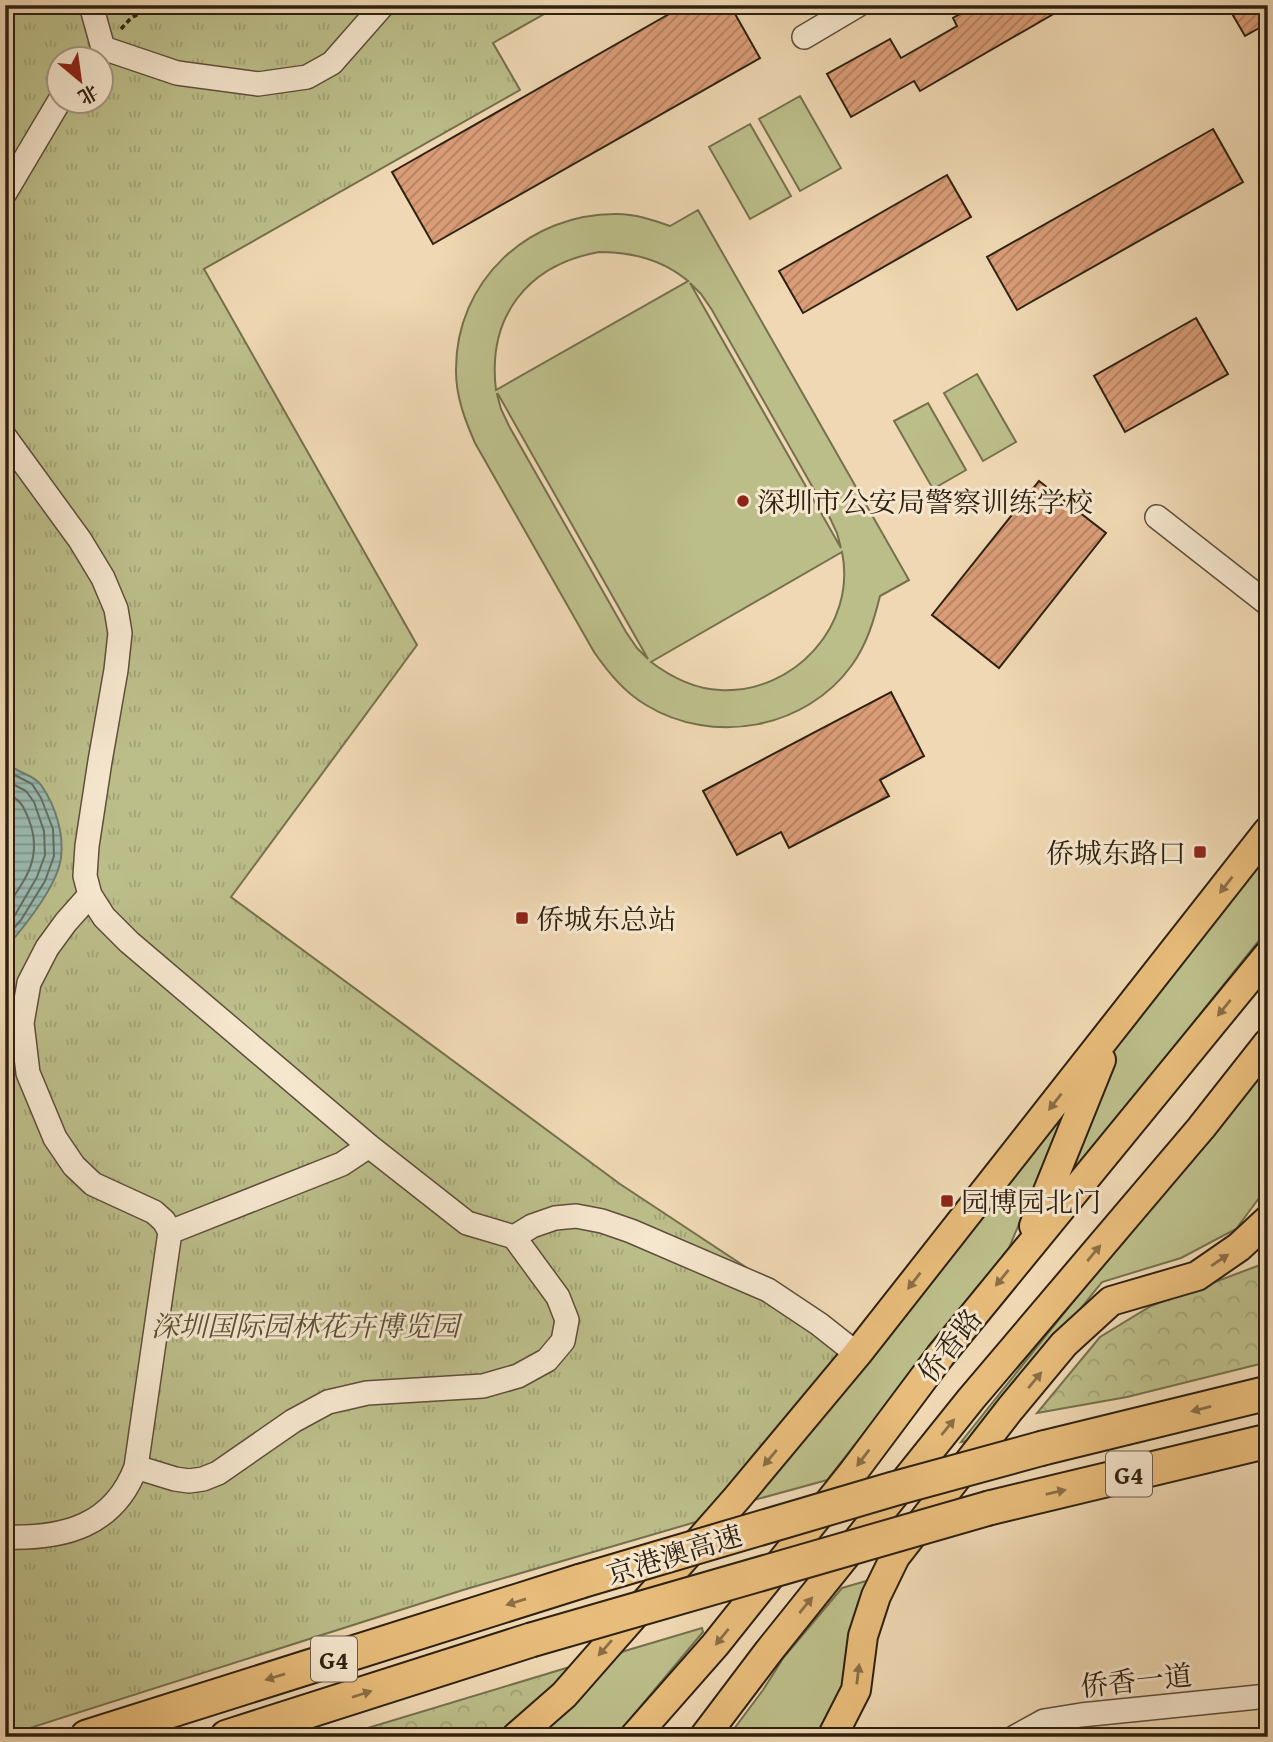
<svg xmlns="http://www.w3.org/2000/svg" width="1273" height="1742" viewBox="0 0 1273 1742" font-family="'Gentium Book Plus','Noto Serif SC',serif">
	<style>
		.grass { fill: #bcbe8a; stroke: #75704e; stroke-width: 2; fill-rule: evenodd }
		.forest { fill: url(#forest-crowns); stroke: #75704e; stroke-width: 2 }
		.park { fill: url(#park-tufts); stroke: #75704e; stroke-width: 2; fill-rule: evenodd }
		.water { fill: url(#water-rules); stroke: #6f7c6f; stroke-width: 2 }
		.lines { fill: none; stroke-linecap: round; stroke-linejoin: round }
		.shore { stroke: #646d60; stroke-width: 2 }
		.building { fill: url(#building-hatch); stroke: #2e2111; stroke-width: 2 }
		.minor-casing { stroke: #5e4f3a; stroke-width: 26 }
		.major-casing { stroke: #2e2111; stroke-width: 32 }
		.highway-casing { stroke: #2e2111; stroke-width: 37 }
		.path { stroke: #2e2111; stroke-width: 3.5; stroke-dasharray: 5 3.5; stroke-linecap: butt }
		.minor { stroke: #f5e6ce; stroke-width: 23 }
		.major { stroke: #e8bc7a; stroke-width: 28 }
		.highway { stroke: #e8bc7a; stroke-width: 33 }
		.highway-bridge-casing { stroke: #2e2111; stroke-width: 37; stroke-linecap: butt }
		.highway-bridge { stroke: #e8bc7a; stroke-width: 33 }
		.oneway { fill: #8b6e46 }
		.poi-dot { fill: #8f2418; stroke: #f5e6ce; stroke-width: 2.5 }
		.labels { text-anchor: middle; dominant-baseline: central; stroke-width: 6; stroke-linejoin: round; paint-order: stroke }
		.shield { fill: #f5e6ce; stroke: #6a5c4a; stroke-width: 2 }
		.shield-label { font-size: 26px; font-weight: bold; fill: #2e2111 }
		.poi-label { font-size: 28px; fill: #2e2111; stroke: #f5e6ce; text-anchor: start }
		.park-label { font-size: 28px; font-style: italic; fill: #595035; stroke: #f5e6ce }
		.street-label { font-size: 28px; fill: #2e2111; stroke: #f5e6ce }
	</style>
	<defs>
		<pattern id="forest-crowns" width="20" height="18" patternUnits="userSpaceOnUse" patternTransform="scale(1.75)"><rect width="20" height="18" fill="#bcbe8a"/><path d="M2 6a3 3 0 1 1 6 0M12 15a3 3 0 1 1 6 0" fill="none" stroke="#a2a376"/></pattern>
		<pattern id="park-tufts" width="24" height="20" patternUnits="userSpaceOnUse" patternTransform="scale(1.75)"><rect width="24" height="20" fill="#bcbe8a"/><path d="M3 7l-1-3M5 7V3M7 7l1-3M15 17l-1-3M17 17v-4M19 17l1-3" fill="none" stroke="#a2a376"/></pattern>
		<pattern id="water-rules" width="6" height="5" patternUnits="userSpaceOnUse" patternTransform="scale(1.75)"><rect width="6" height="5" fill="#9ab9ae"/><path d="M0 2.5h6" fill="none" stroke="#7e968c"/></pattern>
		<pattern id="building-hatch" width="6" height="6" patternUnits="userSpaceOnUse" patternTransform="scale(1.75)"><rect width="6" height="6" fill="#da9d78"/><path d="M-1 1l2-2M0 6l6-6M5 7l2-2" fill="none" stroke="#b18061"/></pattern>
	</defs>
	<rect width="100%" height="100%" fill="#efd8b3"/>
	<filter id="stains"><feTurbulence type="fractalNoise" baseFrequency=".00286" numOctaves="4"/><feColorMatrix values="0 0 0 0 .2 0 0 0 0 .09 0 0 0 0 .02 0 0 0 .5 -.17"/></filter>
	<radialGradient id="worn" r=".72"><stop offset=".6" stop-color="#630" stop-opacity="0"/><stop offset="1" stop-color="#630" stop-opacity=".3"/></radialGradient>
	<path class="grass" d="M800,96L841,168L800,191L759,119Z
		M750,124L791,196L750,219L709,147Z
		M698,210L909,580L880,596C874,620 867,644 852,665C806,729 713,746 646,705C624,692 608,672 594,652L475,443C465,420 456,397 456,371C455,281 529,213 617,214C635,214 653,220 670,226ZM599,252C632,252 662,259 688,281L496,390C487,317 527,265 599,252ZM690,283L701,294L712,310L829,516L837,533L841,548ZM497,394H498L648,659L637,648L626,632L509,426L501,409ZM842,552C857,625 794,694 720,690C694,689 671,677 651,662Z
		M977,374L1016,442L983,461L944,393Z
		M928,403L966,470L933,489L894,421Z
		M1268,838V929L1067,1181L1119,1020Z
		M1268,1058V1186L1236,1229L1181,1258L1102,1282L974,1440L961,1442Z
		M1055,1115L1063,1119L1009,1248L827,1480L736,1505Z
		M873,1579C858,1632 847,1690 818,1737H728L763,1690L784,1657L842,1588Z
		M702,1628L703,1632L615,1737H527L608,1656Z"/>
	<path class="forest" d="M1268,1262V1362L1127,1397L1037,1413L1100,1337L1151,1306Z
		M573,1666L548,1695L499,1737H338Z"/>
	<path class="park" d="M5,5H560L493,43L520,90L204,269L417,645L231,897L620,1184L856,1340L706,1519L463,1590L5,1736ZM60,60H102V102H60Z"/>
	<path class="water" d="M5,755C7,758 8,762 10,765C19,774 33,774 41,785C55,805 64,833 61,857C58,886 24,927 5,949Z"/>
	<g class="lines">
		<path class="shore" d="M5,770L32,784L41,798L53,829L54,856L45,881L21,920L5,938
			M5,780L26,791L34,802L44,831L45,855L37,877L15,915L5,925
			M5,792C20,800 23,804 29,820C43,857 26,879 5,909"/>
	</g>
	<path class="building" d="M685,5H730L760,58L433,244L392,172Z
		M976,5H1069L920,91L914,81L851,117L827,74L890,39L901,58L957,26L953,18Z
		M1227,5H1268V23L1245,36Z
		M1213,129L1243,182L1017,310L987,257Z
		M947,175L971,217L803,313L779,271Z
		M1196,318L1228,374L1125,432L1094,376Z
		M1039,481L1106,533L999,668L932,615Z
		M891,692L924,756L880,780L889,796L789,848L781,832L737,855L703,791Z"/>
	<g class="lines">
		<defs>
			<path id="minor" d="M91,5L103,48
				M804,37L858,5
				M103,48L177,73L258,84L307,77L332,63L383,5
				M5,193L60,100
				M5,437L80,540L103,578L116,609L120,633L116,670L100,761L87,846L85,876L90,895L104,917L129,942L369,1146L467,1223L514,1237L532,1226L555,1218L576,1216L602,1221L631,1231L768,1290L819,1324L857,1354
				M1157,517L1268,604
				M170,1232L342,1164L369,1146
				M136,1467L175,1479L189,1481L203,1479L218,1473L293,1421L328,1402L367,1393L483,1386L518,1376L547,1360L563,1341L567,1320L558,1297L514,1237
				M5,1537C64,1539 114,1526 136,1467L170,1232L164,1221L154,1212L93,1184L74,1166L55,1138L28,1073L22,1023L29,983L47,948L66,922L90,895
				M1015,1737L1044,1721L1081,1715L1268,1696"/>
			<path id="major" d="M1034,1226L1101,1060
				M516,1737L564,1695L737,1498L857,1354L1268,831
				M634,1737L715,1645L854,1471L940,1356L1268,955
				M704,1737L769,1651L971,1399L1201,1128L1268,1043
				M832,1737L856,1690L863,1636L876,1596L895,1557L1010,1409L1064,1344L1111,1301L1197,1276L1239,1247L1268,1220"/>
			<path id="highway" d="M1043,1448L1268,1393
				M989,1508L1268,1441
				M87,1737L581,1581
				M227,1737L531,1640"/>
		</defs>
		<use href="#minor" class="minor-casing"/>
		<use href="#major" class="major-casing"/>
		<use href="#highway" class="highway-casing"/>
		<path class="path" d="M121,29L131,18L155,5"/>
		<use href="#minor" class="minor"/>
		<use href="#major" class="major"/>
		<use href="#highway" class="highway"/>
		<defs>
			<path id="highway-bridge" d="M581,1581L893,1489L1043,1448
				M531,1640L989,1508"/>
		</defs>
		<use href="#highway-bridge" class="highway-bridge-casing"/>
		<use href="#highway-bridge" class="highway-bridge"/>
	</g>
	<defs><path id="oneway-solid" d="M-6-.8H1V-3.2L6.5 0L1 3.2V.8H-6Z" transform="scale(1.75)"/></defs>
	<g class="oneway">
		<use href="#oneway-solid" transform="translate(1226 885) rotate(128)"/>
		<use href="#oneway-solid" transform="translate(1224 1008) rotate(129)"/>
		<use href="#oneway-solid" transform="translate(1055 1102) rotate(128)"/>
		<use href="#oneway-solid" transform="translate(1094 1253) rotate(-50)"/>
		<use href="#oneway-solid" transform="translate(1220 1260) rotate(-34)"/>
		<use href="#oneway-solid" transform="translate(1002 1278) rotate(129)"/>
		<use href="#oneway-solid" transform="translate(914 1281) rotate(128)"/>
		<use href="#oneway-solid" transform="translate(1035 1380) rotate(-50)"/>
		<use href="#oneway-solid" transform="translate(1201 1409) rotate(166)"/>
		<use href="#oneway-solid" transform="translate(948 1427) rotate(-51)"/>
		<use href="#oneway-solid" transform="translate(770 1458) rotate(130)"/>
		<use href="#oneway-solid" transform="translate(863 1458) rotate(127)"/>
		<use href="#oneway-solid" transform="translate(1056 1492) rotate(-13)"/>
		<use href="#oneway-solid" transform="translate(516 1602) rotate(163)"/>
		<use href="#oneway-solid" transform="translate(806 1605) rotate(-51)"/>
		<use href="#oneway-solid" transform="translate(722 1637) rotate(129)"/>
		<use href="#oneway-solid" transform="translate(605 1648) rotate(131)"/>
		<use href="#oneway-solid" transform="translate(858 1674) rotate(-83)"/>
		<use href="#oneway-solid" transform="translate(275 1677) rotate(163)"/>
		<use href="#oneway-solid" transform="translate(362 1694) rotate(-18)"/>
	</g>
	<g class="poi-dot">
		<circle cx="743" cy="501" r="7"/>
		<rect x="1193" y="845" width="14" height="14" rx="3.5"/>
		<rect x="515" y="911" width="14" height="14" rx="3.5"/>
		<rect x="940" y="1194" width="14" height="14" rx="3.5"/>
	</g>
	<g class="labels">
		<g class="shield">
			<rect x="1106" y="1451.5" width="46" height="45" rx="5"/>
			<rect x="311" y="1636.5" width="46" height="45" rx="5"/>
		</g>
		<g class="shield-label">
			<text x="1129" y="1474">G4</text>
			<text x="334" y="1659">G4</text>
		</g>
		<g class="poi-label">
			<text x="757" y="501">深圳市公安局警察训练学校</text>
			<text x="1186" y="852" text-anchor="end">侨城东路口</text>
			<text x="536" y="918">侨城东总站</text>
			<text x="961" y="1201">园博园北门</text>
		</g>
		<g class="park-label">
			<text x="305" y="1325">深圳国际园林花卉博览园</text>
		</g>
		<g class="street-label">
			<text transform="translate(949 1345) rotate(-52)">侨香路</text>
			<text transform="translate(674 1554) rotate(-17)">京港澳高速</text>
			<text transform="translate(1136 1680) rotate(-6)">侨香一道</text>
		</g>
	</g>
	<rect width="1273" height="1742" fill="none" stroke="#efd8b3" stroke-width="28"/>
	<rect x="7" y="7" width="1259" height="1728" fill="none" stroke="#2e2111" stroke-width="3.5"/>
	<rect x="14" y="14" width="1245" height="1714" fill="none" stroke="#2e2111" stroke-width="2"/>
	<g transform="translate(80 80) rotate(151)"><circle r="33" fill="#f5e6ce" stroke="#a59782" stroke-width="2"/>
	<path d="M0-5L12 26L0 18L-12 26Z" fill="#8f2418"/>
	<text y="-10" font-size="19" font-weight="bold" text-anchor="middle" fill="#2e2111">北</text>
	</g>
	<rect width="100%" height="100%" filter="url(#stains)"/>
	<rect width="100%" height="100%" fill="url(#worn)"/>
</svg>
